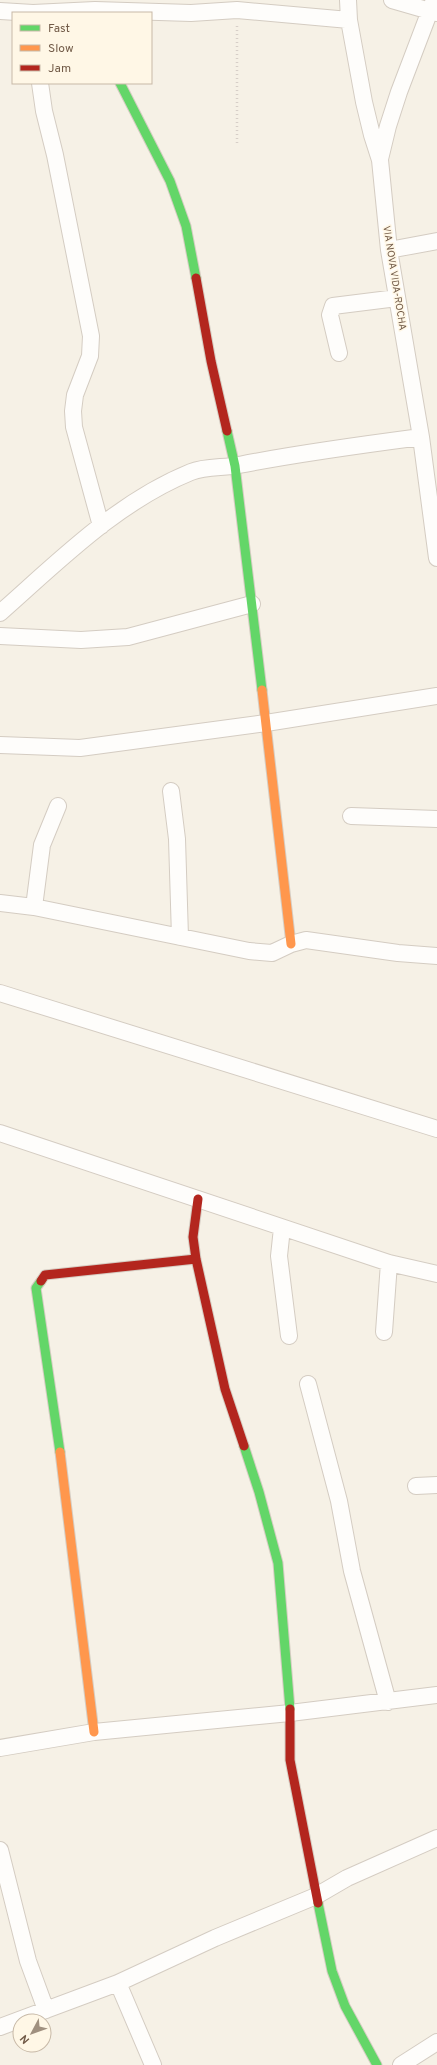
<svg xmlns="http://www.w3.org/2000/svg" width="437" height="2065" viewBox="0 0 437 2065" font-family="Overpass,sans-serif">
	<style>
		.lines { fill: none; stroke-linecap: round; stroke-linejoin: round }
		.street-casing { stroke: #d4ccc2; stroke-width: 18 }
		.fast-casing { stroke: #d6cdc3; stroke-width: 11 }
		.slow-casing { stroke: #d6cdc3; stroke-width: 11 }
		.jam-casing { stroke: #d6cdc3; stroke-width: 11 }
		.path { stroke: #d7cfc8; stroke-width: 2.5; stroke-dasharray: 1 3; stroke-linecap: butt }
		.street { stroke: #fefdfb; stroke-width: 16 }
		.fast { stroke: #63d668; stroke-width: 9 }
		.slow { stroke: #ff974d; stroke-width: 9 }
		.jam { stroke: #b3261e; stroke-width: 9 }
		.labels { text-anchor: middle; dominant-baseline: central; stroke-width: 3; stroke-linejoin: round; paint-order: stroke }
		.street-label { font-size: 10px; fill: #725b48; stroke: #fff7e6 }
	</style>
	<rect width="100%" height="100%" fill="#f6f1e6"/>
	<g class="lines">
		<defs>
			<path id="street" d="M348,0L349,20L364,102L372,135L380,160L389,250L421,437L437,558
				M392,0L437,13
				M0,11L33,13L95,10L191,13L237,10L349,20
				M40,83L44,111L55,155L91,336L90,356L75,395L73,411L74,427L101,526
				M380,159L388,126L399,92L434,0
				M389,250L437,241
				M339,353L330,315L333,306L397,298
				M0,613C59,561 117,502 191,472C205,466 224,468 239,465C299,453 360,445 421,437
				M0,636L81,640L128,637L252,604
				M0,745L80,748L266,723L437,696
				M171,791L177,839L180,937
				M351,816L437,819
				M0,903L34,907L249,951L272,953L291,944L306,940L398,953L437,956
				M34,907L42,845L58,806
				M0,993L437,1129
				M0,1133L389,1263L437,1274
				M282,1228L279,1256L289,1336
				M384,1332L389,1263
				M308,1384L339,1501L352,1571L388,1702
				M416,1486L437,1485
				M0,1748L94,1732L290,1713L437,1695
				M0,1850L28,1961L46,2010
				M118,1983L153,2065
				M0,2027L118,1983L215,1938L316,1896L347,1878L437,1838
				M401,2065L437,2042"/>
			<path id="fast" d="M120,83L170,181L186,226L196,278
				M227,431L235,466L262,690
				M41,1281L36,1288L60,1452
				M244,1446L259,1492L278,1563L290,1709
				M318,1903L332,1971L345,2006L377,2065"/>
			<path id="slow" d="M262,690L291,944
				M60,1452L94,1732"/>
			<path id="jam" d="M196,278L211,361L227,431
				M198,1199L193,1237L196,1259L225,1389L244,1446
				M41,1281L45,1275L196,1259
				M290,1709V1760L318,1903"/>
		</defs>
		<use href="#street" class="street-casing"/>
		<use href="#fast" class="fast-casing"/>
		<use href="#slow" class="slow-casing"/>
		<use href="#jam" class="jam-casing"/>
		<path class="path" d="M237,143V26"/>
		<use href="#street" class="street"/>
		<use href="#fast" class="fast"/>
		<use href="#slow" class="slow"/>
		<use href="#jam" class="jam"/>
	</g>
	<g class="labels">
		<g class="street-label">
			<text transform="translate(394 278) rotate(81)">VIA NOVA VIDA-ROCHA</text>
		</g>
	</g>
	<rect x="12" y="12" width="140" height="72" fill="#fff7e6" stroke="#c7b9a7"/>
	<rect x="20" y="25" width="20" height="6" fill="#63d668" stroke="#c7b9a7"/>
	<text x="48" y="32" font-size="12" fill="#725b48">Fast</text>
	<rect x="20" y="45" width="20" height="6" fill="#ff974d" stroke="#c7b9a7"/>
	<text x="48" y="52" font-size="12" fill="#725b48">Slow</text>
	<rect x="20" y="65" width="20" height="6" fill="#b3261e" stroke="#c7b9a7"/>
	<text x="48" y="72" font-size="12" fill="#725b48">Jam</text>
	<g transform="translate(32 2033) rotate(229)"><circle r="19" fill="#fff7e6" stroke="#c7b9a7"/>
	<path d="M0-3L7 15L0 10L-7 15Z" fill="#a0907f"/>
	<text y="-6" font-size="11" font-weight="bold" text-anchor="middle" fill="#725b48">N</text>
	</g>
</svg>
